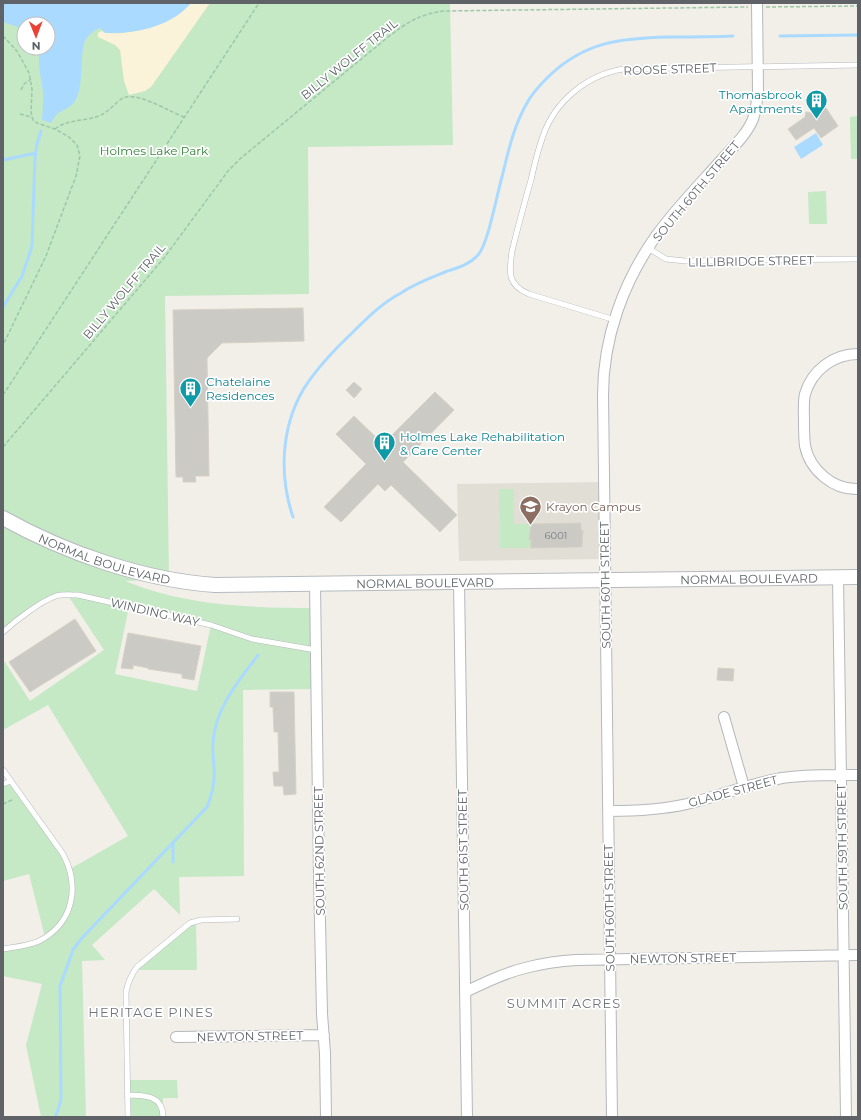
<svg xmlns="http://www.w3.org/2000/svg" width="861" height="1120" viewBox="0 0 861 1120" font-family="Montserrat,sans-serif">
	<style>
		.education { fill: #e1ded6 }
		.green { fill: #c5e8c5; fill-rule: evenodd }
		.sand { fill: #fbf3d9 }
		.water { fill: #aadaff }
		.lines { fill: none; stroke-linecap: round; stroke-linejoin: round }
		.stream { stroke: #aadaff; stroke-width: 3 }
		.building { fill: #cccac5; stroke: #d6d1c6 }
		.service-casing { stroke: #b5b8bc; stroke-width: 6 }
		.minor-casing { stroke: #b5b8bc; stroke-width: 12 }
		.secondary-casing { stroke: #b6babf; stroke-width: 16 }
		.path { stroke: #9cc7a9; stroke-width: 1.5; stroke-dasharray: 4 2; stroke-linecap: butt }
		.service { stroke: #fff; stroke-width: 5 }
		.minor { stroke: #fff; stroke-width: 10 }
		.secondary { stroke: #fff; stroke-width: 14 }
		.labels { text-anchor: middle; dominant-baseline: central; stroke-width: 3.5; stroke-linejoin: round; paint-order: stroke }
		.number-label { font-size: 10px; fill: #7a7d7f }
		.street-label { font-size: 12px; fill: #5f6368; stroke: #fff }
		.culture-label { font-size: 12px; fill: #0d838f; stroke: #fff; text-anchor: start }
		.park-label { font-size: 12px; fill: #348238; stroke: #fff }
		.education-label { font-size: 12px; fill: #785e54; stroke: #fff; text-anchor: start }
		.neighbourhood-label { font-size: 13px; letter-spacing: 1px; fill: #70757a; stroke: #fff }
	</style>
	<rect width="100%" height="100%" fill="#f1efe8"/>
	<path class="education" d="M604,482V559L459,561L457,484Z"/>
	<path class="green" d="M3,3H450L453,145L308,147L309,294L165,296L169,579L125,581C185,606 251,608 315,608L317,689L243,690L244,876L179,877L180,915L154,889L92,945L105,960L82,961L86,1117H41L26,1045L42,984L3,976V949L29,945L45,937L29,874L3,881V784L11,781L70,869L128,836L48,705L3,730V659L30,701L104,650L67,594L45,601L3,632ZM24,24H48V48H24ZM129,607L211,625L197,691L115,674Z
		M858,116V159H851L850,117Z
		M826,191L827,224H809L808,192Z
		M499,489H514V524H531L529,539L531,540V548H500Z
		M196,921L197,970H135Z
		M127,1080H177L178,1098H163V1117H128Z"/>
	<path class="sand" d="M191,3H210L151,87L145,91L129,95L124,81L120,50L115,45L98,37V33L101,31C125,40 175,21 191,3Z"/>
	<path class="water" d="M3,3H191C171,27 135,34 105,33L100,28C95,30 89,34 86,39C79,52 84,81 77,97C73,108 64,108 56,115C54,117 53,120 51,123L42,120C43,110 43,101 43,92C41,77 37,62 40,48H48V24H24V29L3,22Z
		M816,133L823,145L801,159L794,147Z"/>
	<g class="lines">
		<path class="stream" d="M780,36L858,35
			M3,160L36,153
			M3,307L22,276L32,246L35,158L37,144L41,131
			M293,517C279,476 281,428 303,390C316,369 334,350 352,333C367,318 382,303 401,293C414,284 430,278 445,272C457,268 469,265 478,255C488,244 497,194 502,177C508,152 514,125 527,103C532,93 541,84 548,77C585,41 622,38 669,37C691,37 712,37 733,36
			M173,862V842
			M55,1117L58,1110L61,1099L60,986L73,950L81,939L207,807C212,795 215,781 214,768C214,760 212,752 213,743C215,708 238,682 258,655"/>
	</g>
	<path class="building" d="M824,105L838,126L821,138L814,128L796,140L788,129L805,117L806,112L812,113Z
		M303,308L304,341L222,343L207,358L209,476H195L196,482H183V477H176L173,310Z
		M354,382L362,389L354,398L346,390Z
		M435,392L454,410L403,462L457,515L440,532L391,485L385,491L378,484L341,522L324,507L366,464L336,434L354,416L383,444Z
		M581,523V530H583L582,547L531,548V540H529L531,524Z
		M75,619L96,651L30,692L9,662Z
		M128,633L201,646L194,680L182,678V674L148,669V668L133,665V669L121,668Z
		M718,668L734,669L733,681L717,680Z
		M270,692H294L296,794L284,795L283,786H274L273,772H279L278,732H274L273,707H270Z"/>
	<g class="lines">
		<defs>
			<path id="service" d="M648,248L666,259L685,261L858,259
				M615,320L529,294C507,285 509,272 512,251C518,227 524,204 531,180C534,166 538,150 543,136C555,101 587,75 623,69L858,65
				M3,632C15,621 41,601 56,596C63,594 71,595 78,595L211,625L252,639L316,650
				M3,770L63,854C80,886 74,923 39,941C28,946 15,947 3,949
				M3,784L11,781
				M127,1095C144,1095 163,1095 163,1117
				M128,1117L126,992C128,982 131,975 137,967L190,923L201,920L237,919"/>
			<path id="minor" d="M858,354C834,354 812,370 805,394C803,403 804,412 804,421C804,430 804,438 805,446C810,470 833,490 858,489
				M838,577L846,1117
				M459,582L467,1117
				M315,584L319,875L322,1014L325,1053L326,1117
				M724,717L744,787
				M608,811C634,811 661,810 687,804C719,796 749,784 782,778C807,774 833,775 858,775
				M465,992C486,982 507,972 529,967C545,963 560,961 576,960L858,955
				M176,1037L324,1035
				M612,1117L603,395C603,339 623,282 656,236C676,208 701,183 724,157C734,146 747,134 753,119C756,110 757,101 758,92L757,3"/>
			<g id="secondary">
				<path id="s1" d="M3,518C66,553 143,580 215,585L858,577"/>
			</g>
		</defs>
		<use href="#service" class="service-casing"/>
		<use href="#minor" class="minor-casing"/>
		<use href="#secondary" class="secondary-casing"/>
		<path class="path" d="M766,7L858,6
			M3,36L17,51L29,73L32,89L31,112L33,120L37,123L55,129L69,137L77,145L80,156L76,176L46,256L3,345
			M21,90L24,84L31,79
			M20,114L32,117
			M55,129C66,120 82,121 96,117C109,113 113,104 123,98C137,91 170,112 184,117
			M3,395L259,3
			M3,447L164,258L228,171L241,158L388,37C408,22 418,15 443,11L748,7
			M3,804L14,799"/>
		<use href="#service" class="service"/>
		<use href="#minor" class="minor"/>
		<use href="#secondary" class="secondary"/>
	</g>
	<defs>
		<symbol id="building-pin" viewBox="-11 -11 22 30"><path d="M0 17L-7.5 6A9.5 9.5 0 1 1 7.5 6Z" fill="#0f9aa8" stroke="#fff"/><path d="M-4-6H4V6H1V3H-1V6H-4ZM-2.5-4.3h1.7v1.8h-1.7ZM.8-4.3h1.7v1.8H.8ZM-2.5-1h1.7V.8h-1.7ZM.8-1h1.7V.8H.8Z" fill="#fff"/></symbol>
		<symbol id="school-pin" viewBox="-11 -11 22 30"><path d="M0 17L-7.5 6A9.5 9.5 0 1 1 7.5 6Z" fill="#8d6e63" stroke="#fff"/><path d="M0-5L7-2L0 1L-7-2ZM-4 1L0 2.5L4 1V4Q0 6-4 4Z" fill="#fff"/></symbol>
	</defs>
	<g fill-rule="evenodd">
		<use href="#building-pin" x="804" y="88" width="25" height="34"/>
		<use href="#building-pin" x="178" y="376" width="25" height="34"/>
		<use href="#building-pin" x="372" y="430" width="25" height="34"/>
		<use href="#school-pin" x="518" y="494" width="25" height="34"/>
	</g>
	<g class="labels">
		<g class="number-label">
			<text x="556" y="535">6001</text>
		</g>
		<g class="street-label">
			<text transform="translate(349 59) rotate(-39)">BILLY WOLFF TRAIL</text>
			<text transform="translate(670 69) rotate(-2)">ROOSE STREET</text>
			<text transform="translate(696 191) rotate(-50)">SOUTH 60TH STREET</text>
			<text transform="translate(751 261) rotate(-1)">LILLIBRIDGE STREET</text>
			<text transform="translate(124 291) rotate(-50)">BILLY WOLFF TRAIL</text>
			<text stroke="none"><textPath href="#s1" startOffset="110">NORMAL BOULEVARD</textPath></text>
			<text stroke="none"><textPath href="#s1" startOffset="758">NORMAL BOULEVARD</textPath></text>
			<text stroke="none"><textPath href="#s1" startOffset="434">NORMAL BOULEVARD</textPath></text>
			<text transform="translate(605 585) rotate(-91)">SOUTH 60TH STREET</text>
			<text transform="translate(155 612) rotate(13)">WINDING WAY</text>
			<text transform="translate(733 791) rotate(-15)">GLADE STREET</text>
			<text transform="translate(842 847) rotate(-91)">SOUTH 59TH STREET</text>
			<text transform="translate(463 850) rotate(-91)">SOUTH 61ST STREET</text>
			<text transform="translate(319 851) rotate(-91)">SOUTH 62ND STREET</text>
			<text transform="translate(609 908) rotate(-91)">SOUTH 60TH STREET</text>
			<text transform="translate(683 958) rotate(-1)">NEWTON STREET</text>
			<text transform="translate(250 1036) rotate(-1)">NEWTON STREET</text>
		</g>
		<g class="culture-label">
			<text x="802" y="94" text-anchor="end">Thomasbrook<tspan x="802" dy="14">Apartments</tspan></text>
			<text x="206" y="381">Chatelaine<tspan x="206" dy="14">Residences</tspan></text>
			<text x="400" y="436">Holmes Lake Rehabilitation<tspan x="400" dy="14">&amp; Care Center</tspan></text>
		</g>
		<g class="park-label">
			<text x="154" y="150">Holmes Lake Park</text>
		</g>
		<g class="education-label">
			<text x="546" y="506">Krayon Campus</text>
		</g>
		<g class="neighbourhood-label">
			<text x="564" y="1003">SUMMIT ACRES</text>
			<text x="151" y="1012">HERITAGE PINES</text>
		</g>
	</g>
	<rect width="861" height="1120" fill="none" stroke="#5f6368" stroke-width="8"/>
	<g transform="translate(36 36) rotate(179)"><circle r="19" fill="#ffffff" stroke="#bfc1c3"/>
	<path d="M0-3L7 15L0 10L-7 15Z" fill="#ea4335"/>
	<text y="-6" font-size="11" font-weight="bold" text-anchor="middle" fill="#5f6368">N</text>
	</g>
</svg>
